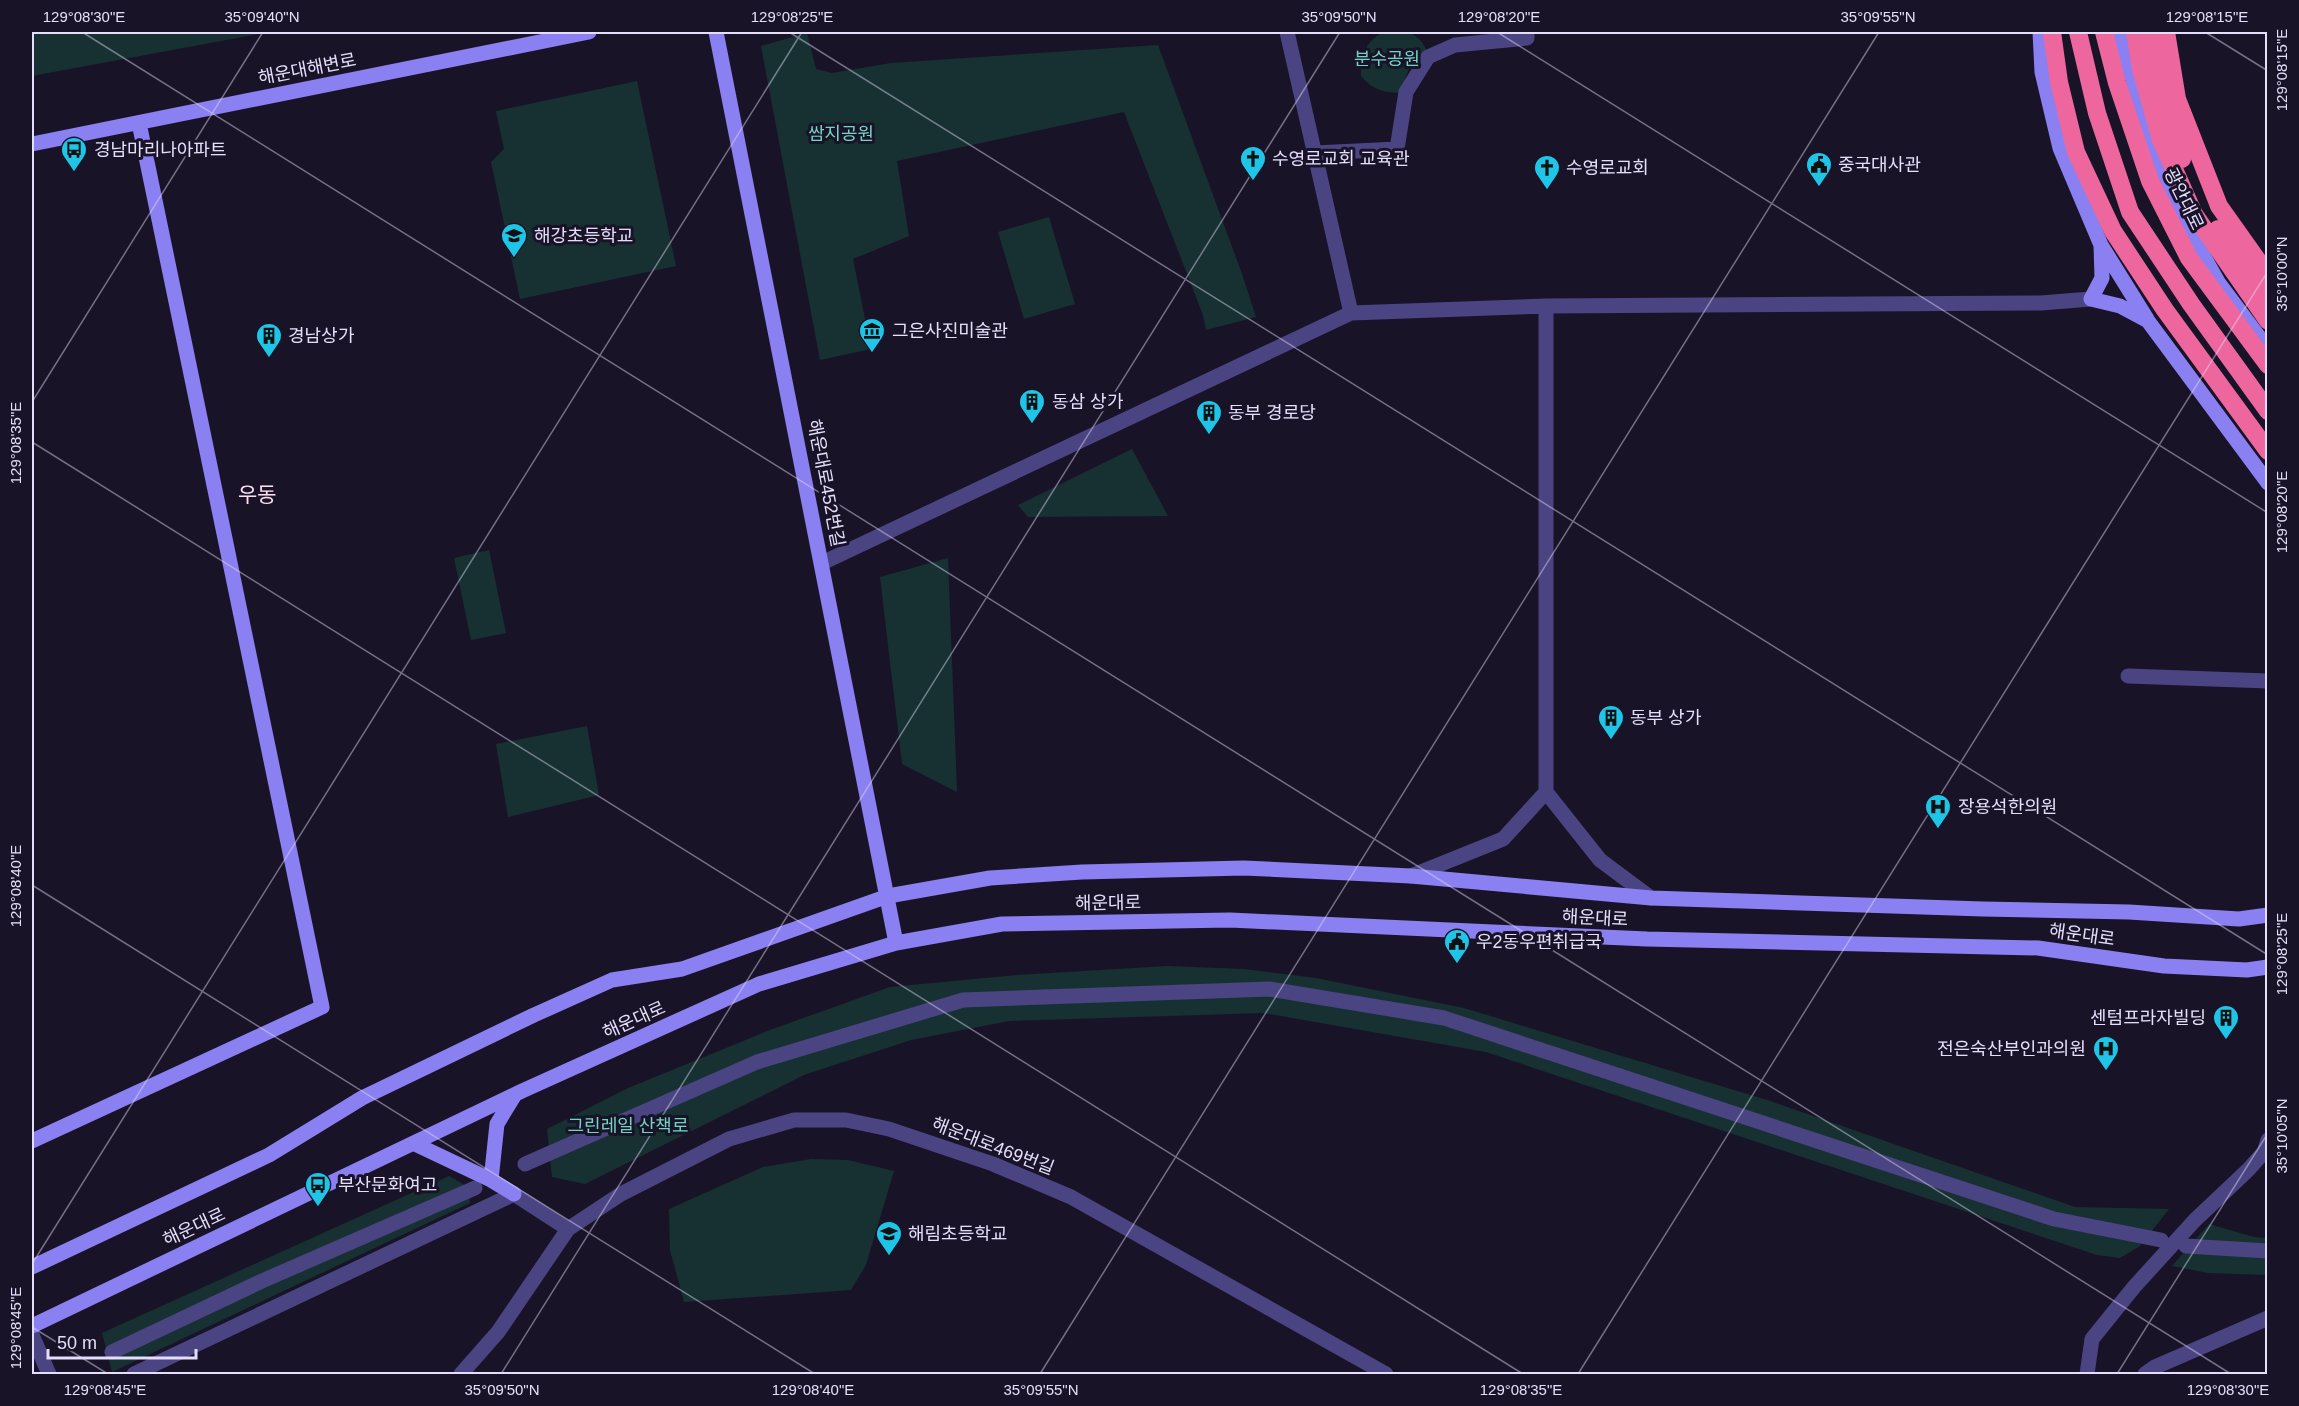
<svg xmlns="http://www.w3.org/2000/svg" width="2299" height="1406" viewBox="0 0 2299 1406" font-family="Arial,'Noto Sans KR',sans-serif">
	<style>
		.green { fill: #173132 }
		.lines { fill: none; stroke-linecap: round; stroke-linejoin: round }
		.street { stroke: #4a4482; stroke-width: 15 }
		.secondary { stroke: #8a80f1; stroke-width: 15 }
		.highway { stroke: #ee669e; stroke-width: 18 }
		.ticks { fill: none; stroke: #e4defb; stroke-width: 1.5; stroke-opacity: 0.45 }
		.labels { text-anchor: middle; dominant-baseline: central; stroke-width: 6; stroke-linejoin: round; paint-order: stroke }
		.park-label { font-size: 18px; fill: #71d5c3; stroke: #191328 }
		.street-label { font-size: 18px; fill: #e4defb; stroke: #191328 }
		.poi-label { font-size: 18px; fill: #e4defb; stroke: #191328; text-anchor: start }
		.quarter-label { font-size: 21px; fill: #fce0f0; stroke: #191328 }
		.neatline { fill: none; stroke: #e4defb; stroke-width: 2 }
		.ticks-label { font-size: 15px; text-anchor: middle; fill: #e4defb }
	</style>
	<rect width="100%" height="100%" fill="#191328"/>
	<path class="green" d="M32,32H270L32,76Z
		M1383,32C1406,32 1414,28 1427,50L1409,69L1399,93C1381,92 1372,89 1361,76C1361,55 1365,42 1383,32Z
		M807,33L816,69L832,73L891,63L1158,45L1242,274L1256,317L1206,330L1203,315L1124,112L897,161L909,236L853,259L871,349L820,360L761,46Z
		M637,81L676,266L520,299L491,162L504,149L496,111Z
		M1049,217L1075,304L1024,319L998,232Z
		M1132,449L1168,516L1028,517L1018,505Z
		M489,550L506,633L471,640L454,558Z
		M948,558L957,792L902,764L880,577Z
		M587,726L599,795L508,817L496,744Z
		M1167,966L1244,969L1316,978L1464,1008L1767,1100L2075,1207L2169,1209L2140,1246L2120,1258L2097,1255L1486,1052L1264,1013L1009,1021L911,1040L804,1075L585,1184L552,1177L547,1129L628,1088L770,1030L890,987L1017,975Z
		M811,1159L848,1160L894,1171L866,1265L851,1290L684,1302L670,1250L669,1209L763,1167Z
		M449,1176L468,1187L470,1203L112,1372L102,1333Z
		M2209,1224L2254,1237L2267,1238V1275L2208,1273L2172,1266Z"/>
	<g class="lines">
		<path class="street" d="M1287,32L1351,313
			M1315,153L1397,149L1406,92L1428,57L1455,45L1527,38V32
			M1546,306V792L1600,860L1651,898
			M822,563L1351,313L1546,306L2041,303L2091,299
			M2128,676L2268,681
			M1411,876L1503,839L1546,792
			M525,1164L757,1062L963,1000L1269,989L1444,1018L2054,1219L2161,1240
			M2186,1246L2268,1251
			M32,1335L49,1374
			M112,1352L262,1281L475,1188
			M134,1374L514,1194L568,1229
			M461,1374L498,1332L568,1229L621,1194L729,1139L794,1120H846L889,1129L993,1164L1071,1197L1386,1374
			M2087,1374L2092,1339L2134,1287L2195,1220L2248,1170L2264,1152L2268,1140
			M2145,1374L2155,1367L2268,1318"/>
		<path class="secondary" d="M716,32L896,943
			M2040,32L2042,72L2060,148L2101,245L2102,278L2091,299L2120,306L2148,321L2268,483
			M2119,32L2163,183L2218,282L2268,349
			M32,144L589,32
			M2101,245L2147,319
			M32,1141L322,1007L139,123
			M415,1144L491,1180L514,1194
			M491,1180L497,1124L514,1096
			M32,1267L269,1155L362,1098L534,1015L612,980L682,969L888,896L990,878L1082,872L1244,868L1411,876L1651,898L1983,909L2129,912L2239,919L2268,915
			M32,1326L522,1091L759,984L896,943L1002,924L1230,920L1647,939L2038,948L2164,966L2247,970L2268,967"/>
		<path class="highway" d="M2052,32L2059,82L2076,152L2113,231L2165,310L2268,451
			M2078,32L2097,113L2130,212L2191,304L2268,411
			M2104,32L2117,83L2150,181L2189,258L2268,365
			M2135,32L2141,69L2161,140L2194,214L2268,321
			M2150,32V43L2169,127L2182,159
			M2166,32L2177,99L2219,206L2268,275
			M2218,229L2268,298"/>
	</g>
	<path class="ticks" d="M82,32L2231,1374M789,32L2268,955M1497,32L2268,513M2205,32L2268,71M32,402L263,32M32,442L1523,1374M32,885L815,1374M32,1264L802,32M32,1327L108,1374M501,1374L1340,32M1040,1374L1879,32M1578,1374L2268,271M2117,1374L2268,1133"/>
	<defs>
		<symbol id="bus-pin" viewBox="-11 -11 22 30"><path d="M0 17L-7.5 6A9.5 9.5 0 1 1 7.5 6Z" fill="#1fc5e7" stroke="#191328"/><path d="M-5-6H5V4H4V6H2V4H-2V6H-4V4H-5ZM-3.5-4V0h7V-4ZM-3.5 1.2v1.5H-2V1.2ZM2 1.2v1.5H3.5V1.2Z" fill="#111"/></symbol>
		<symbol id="church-pin" viewBox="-11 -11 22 30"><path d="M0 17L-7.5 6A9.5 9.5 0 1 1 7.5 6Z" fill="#1fc5e7" stroke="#191328"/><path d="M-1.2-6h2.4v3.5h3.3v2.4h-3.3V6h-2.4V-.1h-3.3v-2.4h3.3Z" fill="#111"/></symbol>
		<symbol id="civic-pin" viewBox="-11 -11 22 30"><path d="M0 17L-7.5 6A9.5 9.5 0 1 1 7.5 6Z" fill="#1fc5e7" stroke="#191328"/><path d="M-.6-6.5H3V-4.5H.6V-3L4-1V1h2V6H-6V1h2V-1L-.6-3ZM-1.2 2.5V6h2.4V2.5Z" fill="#111"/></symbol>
		<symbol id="school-pin" viewBox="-11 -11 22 30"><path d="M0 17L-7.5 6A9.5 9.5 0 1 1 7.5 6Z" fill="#1fc5e7" stroke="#191328"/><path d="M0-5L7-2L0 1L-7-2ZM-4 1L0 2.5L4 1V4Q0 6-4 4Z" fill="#111"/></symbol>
		<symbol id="museum-pin" viewBox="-11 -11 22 30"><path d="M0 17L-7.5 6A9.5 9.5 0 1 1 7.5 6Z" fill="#1fc5e7" stroke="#191328"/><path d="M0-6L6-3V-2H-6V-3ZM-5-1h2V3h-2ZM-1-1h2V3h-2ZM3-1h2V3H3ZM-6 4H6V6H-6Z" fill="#111"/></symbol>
		<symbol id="building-pin" viewBox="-11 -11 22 30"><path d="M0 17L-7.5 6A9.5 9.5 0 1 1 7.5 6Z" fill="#1fc5e7" stroke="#191328"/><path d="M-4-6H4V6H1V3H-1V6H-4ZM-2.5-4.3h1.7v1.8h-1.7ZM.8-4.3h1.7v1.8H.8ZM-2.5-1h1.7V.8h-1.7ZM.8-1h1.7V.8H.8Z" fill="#111"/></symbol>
		<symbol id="hospital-pin" viewBox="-11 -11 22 30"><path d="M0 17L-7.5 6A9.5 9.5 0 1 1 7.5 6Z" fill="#1fc5e7" stroke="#191328"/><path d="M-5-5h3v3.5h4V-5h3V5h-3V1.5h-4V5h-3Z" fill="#111"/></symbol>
	</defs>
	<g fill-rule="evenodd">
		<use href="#bus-pin" x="59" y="135" width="30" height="40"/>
		<use href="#church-pin" x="1238" y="144" width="30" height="40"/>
		<use href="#civic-pin" x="1804" y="150" width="30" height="40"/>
		<use href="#church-pin" x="1532" y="153" width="30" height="40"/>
		<use href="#school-pin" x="499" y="221" width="30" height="40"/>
		<use href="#museum-pin" x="857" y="316" width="30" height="40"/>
		<use href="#building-pin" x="254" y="321" width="30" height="40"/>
		<use href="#building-pin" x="1017" y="387" width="30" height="40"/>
		<use href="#building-pin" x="1194" y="398" width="30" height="40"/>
		<use href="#building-pin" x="1596" y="703" width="30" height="40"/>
		<use href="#hospital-pin" x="1923" y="792" width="30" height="40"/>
		<use href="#civic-pin" x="1442" y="927" width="30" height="40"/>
		<use href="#building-pin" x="2211" y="1003" width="30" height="40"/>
		<use href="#hospital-pin" x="2091" y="1034" width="30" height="40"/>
		<use href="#bus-pin" x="303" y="1170" width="30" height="40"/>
		<use href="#school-pin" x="874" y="1219" width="30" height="40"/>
	</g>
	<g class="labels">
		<g class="park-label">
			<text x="1387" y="59">분수공원</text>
			<text x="841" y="134">쌈지공원</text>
			<text x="628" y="1126">그린레일 산책로</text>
		</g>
		<g class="street-label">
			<text transform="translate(307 69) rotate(-11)">해운대해변로</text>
			<text transform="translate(2184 199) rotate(64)">광안대로</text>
			<text transform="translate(826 483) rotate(79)">해운대로452번길</text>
			<text transform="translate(1108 903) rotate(-1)">해운대로</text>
			<text transform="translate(1595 918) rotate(3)">해운대로</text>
			<text transform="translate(2082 935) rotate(8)">해운대로</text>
			<text transform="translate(634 1020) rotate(-24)">해운대로</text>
			<text transform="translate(993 1146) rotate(21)">해운대로469번길</text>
			<text transform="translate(194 1227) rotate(-25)">해운대로</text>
		</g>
		<g class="poi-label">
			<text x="94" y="150">경남마리나아파트</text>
			<text x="1272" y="159">수영로교회 교육관</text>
			<text x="1838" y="165">중국대사관</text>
			<text x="1566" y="168">수영로교회</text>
			<text x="534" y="236">해강초등학교</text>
			<text x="892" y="331">그은사진미술관</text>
			<text x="288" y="336">경남상가</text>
			<text x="1052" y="402">동삼 상가</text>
			<text x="1228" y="413">동부 경로당</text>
			<text x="1630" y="718">동부 상가</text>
			<text x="1958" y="807">장용석한의원</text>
			<text x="1476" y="942">우2동우편취급국</text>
			<text x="2206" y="1018" text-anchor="end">센텀프라자빌딩</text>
			<text x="2086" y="1049" text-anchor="end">전은숙산부인과의원</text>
			<text x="338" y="1185">부산문화여고</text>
			<text x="908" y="1234">해림초등학교</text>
		</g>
		<g class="quarter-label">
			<text x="257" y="494">우동</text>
		</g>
	</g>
	<rect width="2299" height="1406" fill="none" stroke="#191328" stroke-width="66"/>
	<path d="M48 1349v9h148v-9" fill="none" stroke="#e4defb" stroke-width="3"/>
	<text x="57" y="1349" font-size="18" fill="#e4defb" stroke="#191328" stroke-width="4.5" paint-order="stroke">50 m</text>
	<rect x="33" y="33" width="2233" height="1340" class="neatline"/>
	<g class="ticks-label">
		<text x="84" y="22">129°08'30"E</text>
		<text x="262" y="22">35°09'40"N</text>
		<text x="792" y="22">129°08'25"E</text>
		<text x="1339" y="22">35°09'50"N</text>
		<text x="1499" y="22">129°08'20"E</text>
		<text x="1878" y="22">35°09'55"N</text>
		<text x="2207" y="22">129°08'15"E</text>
		<text transform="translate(2282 70) rotate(-90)" y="5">129°08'15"E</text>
		<text transform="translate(2282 274) rotate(-90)" y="5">35°10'00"N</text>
		<text transform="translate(16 443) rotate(-90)" y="5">129°08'35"E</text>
		<text transform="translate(2282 512) rotate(-90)" y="5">129°08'20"E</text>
		<text transform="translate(16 886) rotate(-90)" y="5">129°08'40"E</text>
		<text transform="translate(2282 954) rotate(-90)" y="5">129°08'25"E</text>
		<text transform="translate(2282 1136) rotate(-90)" y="5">35°10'05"N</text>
		<text transform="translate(16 1328) rotate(-90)" y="5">129°08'45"E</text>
		<text x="105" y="1395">129°08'45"E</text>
		<text x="502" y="1395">35°09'50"N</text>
		<text x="813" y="1395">129°08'40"E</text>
		<text x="1041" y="1395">35°09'55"N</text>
		<text x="1521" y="1395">129°08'35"E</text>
		<text x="2228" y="1395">129°08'30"E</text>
	</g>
</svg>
